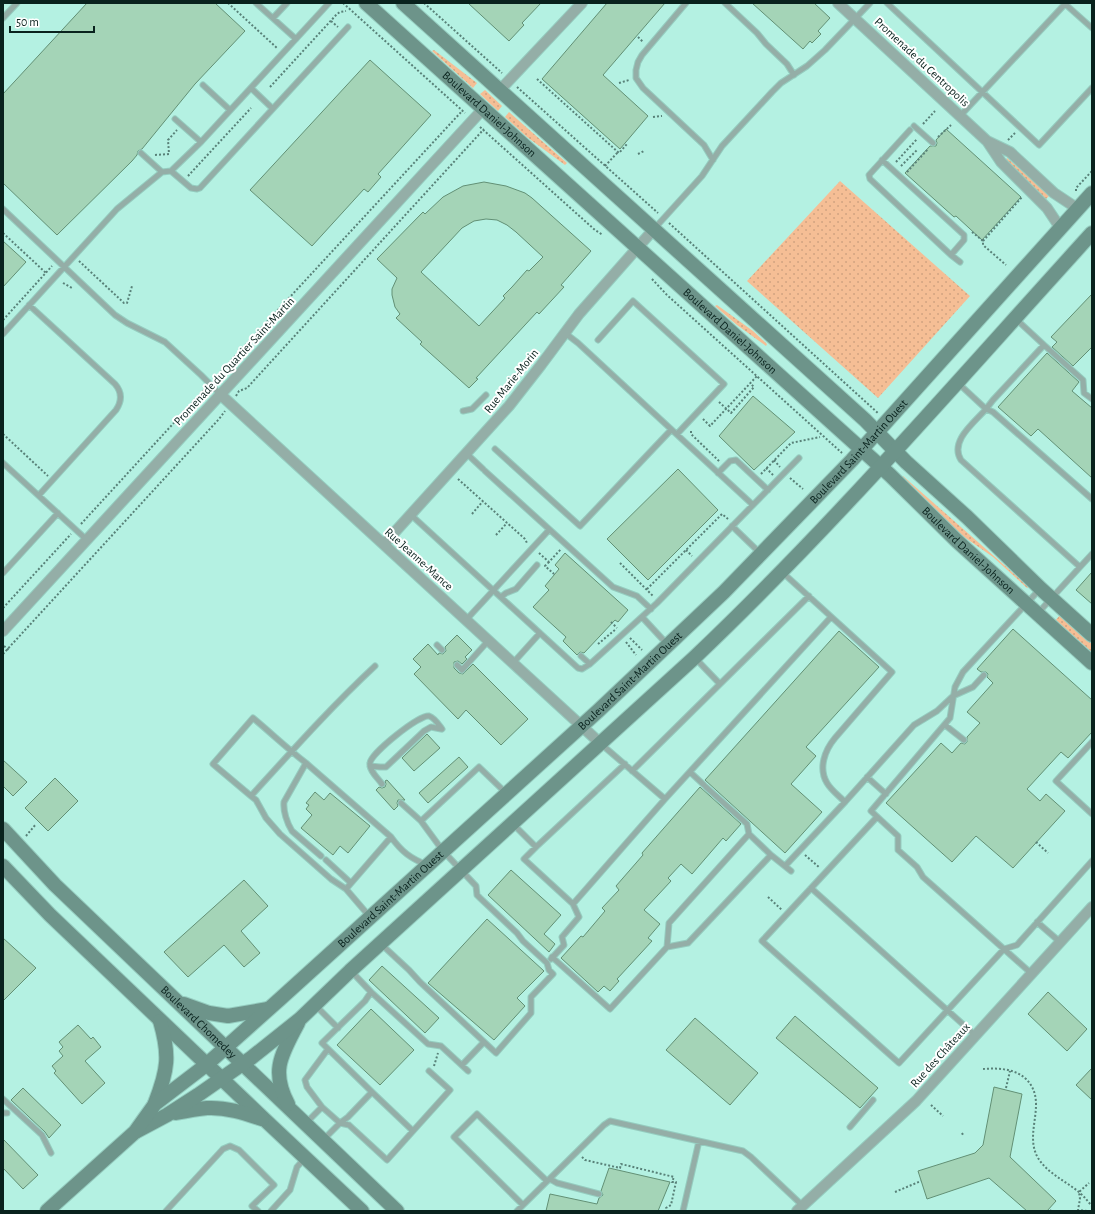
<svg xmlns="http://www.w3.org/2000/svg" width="1095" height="1214" viewBox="0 0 1095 1214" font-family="'Alegreya Sans',sans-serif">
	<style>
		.grass { fill: url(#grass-dots) }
		.building { fill: #a4d4b7; stroke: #629075; fill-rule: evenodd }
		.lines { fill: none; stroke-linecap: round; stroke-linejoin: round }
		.lane-casing { stroke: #95ccbf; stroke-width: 7 }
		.street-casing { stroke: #95ccbf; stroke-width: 12 }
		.secondary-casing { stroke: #95ccbf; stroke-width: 16 }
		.path { stroke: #588178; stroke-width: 2; stroke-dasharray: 2 2; stroke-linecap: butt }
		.lane { stroke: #94aea7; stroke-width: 5 }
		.street { stroke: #94aea7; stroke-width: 10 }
		.secondary { stroke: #6d948a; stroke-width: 14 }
		.labels { text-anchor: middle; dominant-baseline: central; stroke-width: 4; stroke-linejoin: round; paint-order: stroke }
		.street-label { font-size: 12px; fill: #09221d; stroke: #fff }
	</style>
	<defs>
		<pattern id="grass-dots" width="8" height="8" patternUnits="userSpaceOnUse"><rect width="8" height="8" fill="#f5be95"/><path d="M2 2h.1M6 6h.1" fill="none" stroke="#d1a380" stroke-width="1.8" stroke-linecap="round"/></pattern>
	</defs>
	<rect width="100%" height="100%" fill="#b4f1e2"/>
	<path class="grass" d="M434,50L477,83L473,88L432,51Z
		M485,90L502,106L498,111L480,94Z
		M509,112L567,163L565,165L527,137L505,117Z
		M1007,158L1050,195L1046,199L1027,182L1006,160Z
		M840,181L970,296L878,398L747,281Z
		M717,305L753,331L767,344L766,346L737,325L715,306Z
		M903,476L1029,587L1027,588L993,557L957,532L902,477Z
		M1060,615L1092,644V652L1055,621Z"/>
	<path class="building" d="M87,3H215L245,31L195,84L142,149L138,151L137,155L132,161L57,235L3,183V94Z
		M468,3H541L522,23L524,25L509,41Z
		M607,3H665L603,75L648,116L620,149L542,79Z
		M752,3H814L830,18L818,31L821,34L812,43L810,41L803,49Z
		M370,60L431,115L378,174L381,177L368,192L364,189L312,246L250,190Z
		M946,129L1021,197L982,240L956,216L954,217L905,173L930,146H936L937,143L936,140Z
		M484,182L506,186L525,193L532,198L591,251L561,285L564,287L539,314L537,312L476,378L478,379L469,388L420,344L422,342L396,318L400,314L395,307L392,295V289L397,278L377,259L423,212L425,214L443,197L463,186ZM486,219L497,220L507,225L516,232L543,257L529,271L527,270L512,287L503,296L505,298L479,326L421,272L462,228L474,221Z
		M3,241L26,262L3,287Z
		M1092,294V347L1073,366L1052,347L1057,342L1051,337Z
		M1047,353L1079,382L1072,391L1092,408V478L1038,429L1031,436L998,407Z
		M753,396L795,432L754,470L719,436Z
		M678,469L718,510L648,580L607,539Z
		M565,553L628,610L618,622L615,620L584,653L580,652L577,655L563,641L566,637L533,607L549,590L545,586L559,569L555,565Z
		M1092,572V604L1076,590Z
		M1013,629L1092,700V732L1068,758L1061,752L1027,789L1040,801L1046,794L1065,811L1013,868L976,836L952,862L886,803L941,743L952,753L961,743L965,744L967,742V737L980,723L967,712L993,683L987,677L988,674L986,672H981L977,669Z
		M839,631L879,667L806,747L816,756L791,784L822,812L785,853L705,780Z
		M457,635L472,650L465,657L467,659L462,664L458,661L454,662V668L459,673L463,674L473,664L528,719L501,745L466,710L458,719L414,674L421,667L413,659L428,644L438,655L439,653L443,654L446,651L445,647Z
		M427,734L440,748L414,771L402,758Z
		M459,757L468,767L428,803L419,793Z
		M3,760L27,782L13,796L3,786Z
		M55,778L78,801L48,831L25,808Z
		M387,780L405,800H398L397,803L398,806L394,810L376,790L379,787L382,788L385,787L386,784L385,781Z
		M700,787L741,824L726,841L723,838L692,874L681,864L668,878L671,881L644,910L660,924L648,938L652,941L617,979L619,981L610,991L604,986L598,992L561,958L581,936L583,937L605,911L602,908L619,890L616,886L643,855L642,853Z
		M315,792L324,800L330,793L370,826L348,853L340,846L333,855L301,828L312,815L306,809L309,805L306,803Z
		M511,870L561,915L544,934L555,944L549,952L488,895Z
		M244,880L268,906L241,931L260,953L244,967L224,945L188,977L164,952Z
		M487,919L544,971L517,998L525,1006L494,1040L428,983Z
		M3,938L36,968L3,1001Z
		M382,966L439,1018L425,1033L369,980Z
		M1048,992L1087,1029L1067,1051L1028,1014Z
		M371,1009L414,1050L380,1085L337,1045Z
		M795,1016L878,1088L860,1108L776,1038Z
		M695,1018L758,1073L730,1105L666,1050Z
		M78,1025L91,1039L93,1037L101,1047L85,1061L105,1083L82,1104L54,1073L56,1071L52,1066L63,1056L59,1051L63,1047L59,1042Z
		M1092,1068V1100L1076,1085Z
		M994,1087L1022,1094L1010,1157L1056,1201L1047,1211H1027L989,1178L927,1199L918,1171L975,1153L983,1145Z
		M23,1088L61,1125L49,1138L45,1132L11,1100Z
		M3,1139L38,1175L23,1189L3,1168Z
		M609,1168L670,1182L658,1211H546L550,1194L597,1204L599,1198L603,1195L601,1191Z"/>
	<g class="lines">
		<defs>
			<path id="lane" d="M256,3L296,39
				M686,3L642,55L638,62L636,70V78L643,88L704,145L713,160
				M725,3L757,33L766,44L787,64L794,75
				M887,3L1039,145L1092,88
				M1064,3L1092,28
				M3,18L17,3
				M273,18L287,3
				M203,85L230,110
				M251,88L272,108
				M960,116L1066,3
				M175,119L201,142
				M914,126L933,143
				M141,153L162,172
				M882,160L964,235V240L951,255L870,179L869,175L910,130
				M171,171L191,188L197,189L200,188L348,27
				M3,209L115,315L127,323L165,342L201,375L221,395
				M654,229L702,176L722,146L772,92L781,83L807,66L825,50L870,3
				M951,255L960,262
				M29,305L115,384C122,392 122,401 116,410L39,495
				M1017,320L1044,345
				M565,333L578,343L753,505
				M3,334L117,209L162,172L171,171L201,142L329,3
				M598,340L633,301L724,384L677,434
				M958,383L986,409C975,422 949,441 961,460L1080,567L1038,613
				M1092,399L1084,393L1083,380L1044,345L993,400L986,409L993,412L1092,499
				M463,411L472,409L486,395
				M495,449L580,526L671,430
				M466,453L483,469
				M3,463L87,540
				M485,471L613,587L637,596L651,609
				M718,473L730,461L736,460L768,490
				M410,514L578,668L582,669L590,664L657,603L799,458
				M732,526L760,553
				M1080,567L1092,554
				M782,572L892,672L835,738C825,750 818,768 827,783C831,790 839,796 845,802L785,866
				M3,573L58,513
				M501,597L506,593L516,589L537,565
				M642,617L667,644
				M466,620L549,530
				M437,645L442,650
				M581,656L590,664
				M696,659L720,684
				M513,663L540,633
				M457,665L462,670L489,640
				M375,666C331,707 291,752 251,796L213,764L253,718C271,733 288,749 306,763L391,837C402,852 410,858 427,865
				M945,725L964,740
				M1092,742L1056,781L1092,814
				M601,744L665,799
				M306,763L284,802C283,811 287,823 292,831L321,856
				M370,766L380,767H386L424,731L431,727L441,729
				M632,771L809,596
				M690,772L704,785
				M867,777L886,794
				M382,784C378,778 369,771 370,763C371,753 420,714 429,716C435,718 439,725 442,729
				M251,796L256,800L266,818L280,834L331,879L346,889
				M845,802L914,725L937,711L953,696L973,687L984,675
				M401,803L421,821
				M877,817L762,941L899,1063L1004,949L1017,945L1092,861
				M513,824L536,847L625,764
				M536,847L524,859L573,904L665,799L831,617
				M771,855L791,871
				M326,860L351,883
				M811,888L976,1036
				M370,917L346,889L391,837
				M1037,922L1060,942
				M381,944L409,970L420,982L496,1053L531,1013V997L553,974L549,970L547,963L523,941L517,933L480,898L477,895L476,886L443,851L421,821L479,767L506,793
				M667,947L669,923L749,834
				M552,957L610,1009L667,947L688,943L771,855L749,834L747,824L706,787
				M551,959L564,945L562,937L579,917L573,904
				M1032,974L923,877L917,867L898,850V836L871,811L950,718L955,687L963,672L1040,589
				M371,992L428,1044L441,1046L468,1071
				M315,1005L338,1028
				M462,1065L484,1042
				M3,1099L42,1135L51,1153
				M322,1107L307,1087L305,1080L328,1049
				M3,1113H7
				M306,1123L322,1107L340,1123L323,1140
				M340,1123L348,1117L372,1092L322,1043L365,1001L371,992L352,972
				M340,1123L349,1125L387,1160L413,1131L372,1092
				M850,1127L873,1100
				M413,1131L450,1090L429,1071
				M550,1179L557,1183L599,1194
				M523,1205L454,1137L477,1114L547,1181
				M166,1211L223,1149L230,1146L239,1150L274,1185L252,1206L258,1211
				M271,1211L290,1190L297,1167L305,1158
				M517,1211L604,1125L610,1121L743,1151L751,1157L803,1206
				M683,1211L699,1141"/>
			<path id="street" d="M838,3L987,141L1010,152L1054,193L1078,209
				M500,90L582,3
				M987,141L1001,162L1047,208L1061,229
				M221,395L600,743
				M384,544L509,406L541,365L579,314L654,229
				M3,631L483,109
				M797,1211L916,1101L1092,907"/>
			<g id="secondary">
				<path id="s1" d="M366,3L890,475L957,541L1092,663"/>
				<path d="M403,3L865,420L906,462L967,517L1041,589L1092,635"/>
				<path id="s2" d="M3,829L55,885L397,1211"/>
				<path d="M3,866L50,915L264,1119L362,1211"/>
				<path d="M184,1004L209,1013L228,1016L268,1009"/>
				<path d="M155,1103C168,1070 170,1055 160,1021"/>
				<path d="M288,1104C270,1070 282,1054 298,1023"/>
				<path d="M176,1113C186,1111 197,1109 207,1108C226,1107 244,1113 262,1119"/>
				<path d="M137,1131L167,1115L198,1095L251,1058L300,1019L350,971L694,658C835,524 961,377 1092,233"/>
				<path id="s3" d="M47,1211L135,1132L155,1104L206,1065L280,999L598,711L724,592L852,460L1092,193"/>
			</g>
		</defs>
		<use href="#lane" class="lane-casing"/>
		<use href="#street" class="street-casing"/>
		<use href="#secondary" class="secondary-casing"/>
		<path class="path" d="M228,3L277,48
			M343,3L465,113
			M424,3L502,73
			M331,21L338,27
			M638,37L643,42
			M537,79L619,153L627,144
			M619,83L629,80
			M270,87L337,14L340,12L346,11
			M517,87L658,213
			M653,117L662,116
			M923,124L935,111
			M480,127L595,230L603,235
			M938,137L951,125
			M1008,140L1015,133
			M638,154L644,151
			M155,155L169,154L168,140L177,130
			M896,162L917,139
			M605,166L618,152
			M901,166L917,150
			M907,172L928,149
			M188,176L251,108
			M1076,191V188L1092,171
			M669,223L879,414
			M972,232L983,241V245L1006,265
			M3,233L46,273
			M983,241L1022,197
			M79,261L124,303H127L132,286
			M652,279L667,295L842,453
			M63,283L72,288
			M3,320L52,266
			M215,378L463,110
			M236,396L239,391L247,388L484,129
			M719,402L731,413L754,387L750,383
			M703,419L710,426L757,376
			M691,431V434L720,462
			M3,434L48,476
			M774,460L780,467
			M766,468L773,475
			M761,474L791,443L820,437
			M790,478L803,489
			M458,479L525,539L527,543
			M472,514L483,501
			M81,524L205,389
			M496,535L507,523
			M686,550L692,556
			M539,553L549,562L561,549
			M549,562L545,566L554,574
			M620,563L653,596
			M647,589L722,514L728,519
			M3,608L71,534
			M611,622L617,628
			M630,638L642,650
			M626,642L636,655
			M598,644L616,629
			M4,646L10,651
			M3,654L219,419L225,411
			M26,836L36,824
			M1036,842L1048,853
			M805,855L820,868
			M768,897L782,910
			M434,1066L438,1053
			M983,1069C998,1068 1014,1068 1026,1079C1049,1102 1023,1132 1038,1158C1048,1174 1066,1181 1080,1193C1085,1197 1088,1202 1092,1206
			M1006,1088L1010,1071
			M931,1105L943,1116
			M962,1133L963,1135
			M582,1157L585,1160L620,1168L621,1164L674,1177L672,1182H676L671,1205L666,1208V1211
			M895,1192L921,1181
			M1050,1210L1051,1211
			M1087,1211L1078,1210L1080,1199L1079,1192L1089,1183"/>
		<use href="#lane" class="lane"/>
		<use href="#street" class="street"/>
		<use href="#secondary" class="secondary"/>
	</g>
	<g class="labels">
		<g class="street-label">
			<text transform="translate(922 62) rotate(43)">Promenade du Centropolis</text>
			<text stroke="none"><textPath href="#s1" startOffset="166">Boulevard Daniel-Johnson</textPath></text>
			<text stroke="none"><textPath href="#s1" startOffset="490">Boulevard Daniel-Johnson</textPath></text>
			<text transform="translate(234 361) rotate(-47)">Promenade du Quartier Saint-Martin</text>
			<text transform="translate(511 381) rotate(-51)">Rue Marie-Morin</text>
			<text stroke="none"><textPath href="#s3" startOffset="1113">Boulevard Saint-Martin Ouest</textPath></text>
			<text stroke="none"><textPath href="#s1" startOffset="814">Boulevard Daniel-Johnson</textPath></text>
			<text transform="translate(419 559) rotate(42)">Rue Jeanne-Mance</text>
			<text stroke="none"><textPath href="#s3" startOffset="789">Boulevard Saint-Martin Ouest</textPath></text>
			<text stroke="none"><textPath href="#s3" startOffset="465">Boulevard Saint-Martin Ouest</textPath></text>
			<text stroke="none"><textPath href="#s2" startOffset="275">Boulevard Chomedey</textPath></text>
			<text transform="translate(940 1055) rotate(-48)">Rue des Châteaux</text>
		</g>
	</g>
	<rect width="1095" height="1214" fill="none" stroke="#09221d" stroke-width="8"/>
	<path d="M10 26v6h84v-6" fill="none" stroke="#09221d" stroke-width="2"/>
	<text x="16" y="26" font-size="12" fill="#09221d" stroke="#ffffff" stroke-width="3" paint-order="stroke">50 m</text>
</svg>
